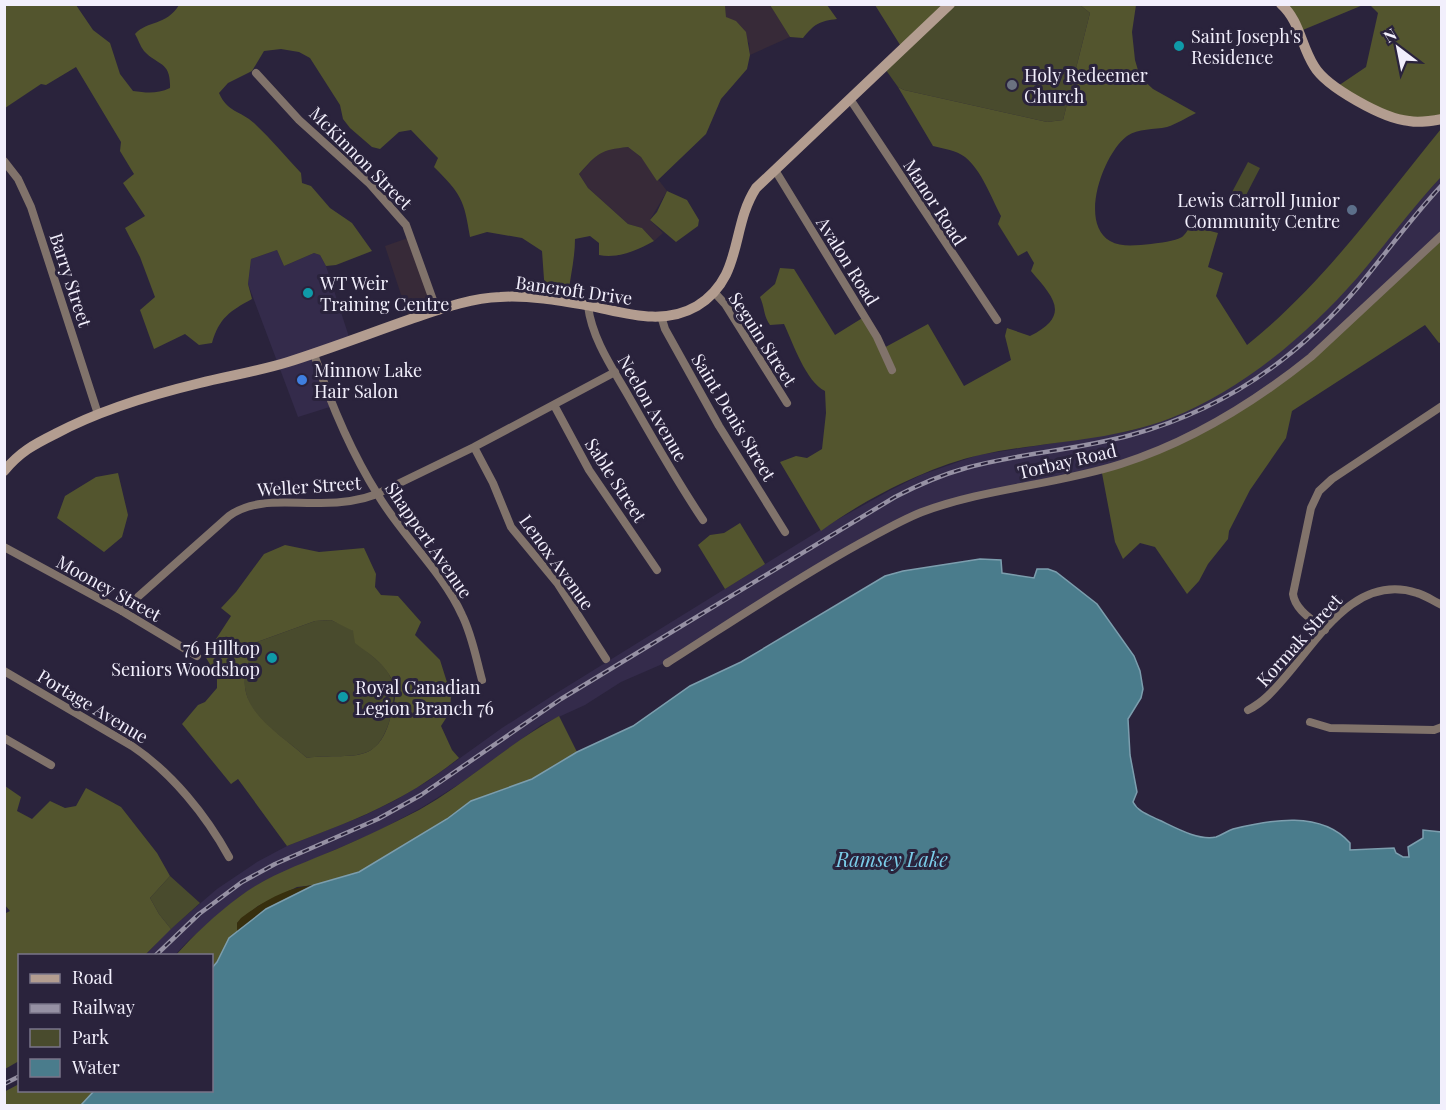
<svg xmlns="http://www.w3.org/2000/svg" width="1446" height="1110" viewBox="0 0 1446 1110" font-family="'Playfair Display',serif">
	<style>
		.built { fill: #342b4b }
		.industrial { fill: #372a38 }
		.green { fill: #494b2d }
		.forest { fill: #53552e; fill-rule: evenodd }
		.sand { fill: #372f0e }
		.water { fill: #4a7c8c; stroke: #7c9eae; stroke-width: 1.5 }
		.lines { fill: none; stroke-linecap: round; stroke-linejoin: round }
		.street { stroke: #81736b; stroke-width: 8 }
		.secondary { stroke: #b39d90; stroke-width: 10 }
		.rail-casing { stroke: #9691a4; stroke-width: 4.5 }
		.rail { stroke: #2a233c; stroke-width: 2; stroke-dasharray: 7; stroke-linecap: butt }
		.culture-dot { fill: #0f9aa8; stroke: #2a233c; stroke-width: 2 }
		.worship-dot { fill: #6b7280; stroke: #2a233c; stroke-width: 2 }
		.service-dot { fill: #5c6f8a; stroke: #2a233c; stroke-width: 2 }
		.shop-dot { fill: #3f7fe0; stroke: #2a233c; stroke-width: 2 }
		.labels { text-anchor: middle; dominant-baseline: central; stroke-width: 6; stroke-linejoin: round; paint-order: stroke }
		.poi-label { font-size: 18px; fill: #f2effc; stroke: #2a233c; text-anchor: start }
		.street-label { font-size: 18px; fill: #f2effc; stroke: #2a233c }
		.water-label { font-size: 20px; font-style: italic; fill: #7bcde9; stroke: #2a233c }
	</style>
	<rect width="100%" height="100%" fill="#2a233c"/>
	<path class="built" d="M1441,177V234L1310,357L1237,409L1141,456L903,519L667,662L621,682L585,705L541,725L461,783L421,808L378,831L264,881L239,897L188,941L175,955L145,956L167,932L217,889L257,862L287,846L363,816L394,801L428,781L502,728L555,694L835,521L889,491L921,475L978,455L1130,431L1171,418L1238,382L1294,340Z
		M277,250L284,266L314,253L320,255L326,266L350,340L313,353L333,406L298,417L248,284L251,259Z"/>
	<path class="industrial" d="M725,5H770L790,37L750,55L749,43L726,17Z
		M628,147L641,157L667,191L650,220L663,233L654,241L642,228L628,224L588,188L579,174L596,156L607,149Z
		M411,237L436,309L409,319L385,246Z"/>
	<path class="green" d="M949,5H1080L1090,13L1063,120L1047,122L904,90L898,87L883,66Z
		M1248,162L1260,168L1243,201L1231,194Z
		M331,620C337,623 350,627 355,633C358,638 359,645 364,649C393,673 399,681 390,719C387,730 381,744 371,750C355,760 326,754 307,758C285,737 241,715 245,678C246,666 252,653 257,642L315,621Z
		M170,876L200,903L171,929L159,914L150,898Z"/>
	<path class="forest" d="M5,5H76L93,30L110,43L120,74L133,91C147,93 157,94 170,88C171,61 158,66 144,51C140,46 138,39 135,34C148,20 166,26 179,5H725L726,17L736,21L746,32L750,55L747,69L721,99L706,134L657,181L641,157L628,147C600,150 598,153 579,174L588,188L628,224L642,228L654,241C638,250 618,259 599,255V243L590,236L575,239C575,259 570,277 568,297L545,293L542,251L522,238L487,232L470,237C464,199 461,194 434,167L438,158L411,130L399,132L380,149L372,147L350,128L343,119L340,105L310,58L299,52L281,49L264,51L252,71L228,83L219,93C227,112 241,111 254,123C271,139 286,157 301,173L302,183L311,186L330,208L352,223L372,251L336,265L326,266L320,255L314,253L284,266L277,250L251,259L248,284L252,299C230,311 219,318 212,343L199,345L185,334L154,349L140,310L155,297L140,257L125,228L145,216L123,183L134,174L120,151L121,142L76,67L46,85L41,84L5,108Z
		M770,5H827L837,19C820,21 814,24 803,38L790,37Z
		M875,5H949L902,48Z
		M1080,5H1136L1132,32L1135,60L1140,77L1153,89L1196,113C1187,117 1177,124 1167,127C1154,130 1138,128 1127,136C1104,153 1078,222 1110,241C1122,248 1138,245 1151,244C1159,243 1175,241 1182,237C1185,235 1188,229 1191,226L1218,233L1208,267L1223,273L1216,296L1247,345C1322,285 1380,204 1441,129V177C1411,209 1386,244 1357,278C1307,335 1242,390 1171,418C1110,442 1043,441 980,455C929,466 863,500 821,531L780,462L796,456L807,458L822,449L826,413L825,391C806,382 793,343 784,324L770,325C763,315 765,308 760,297L775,284L780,268L794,269L835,335L864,317L880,350L928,324L964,386L1011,360L1005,336L1007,328L1030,336C1072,315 1053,297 1031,271L1034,263L1027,251L1018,256L998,224L1001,216C991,197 982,171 965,157C956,150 944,149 933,146L898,87L904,90L1047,122L1063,120L1090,13Z
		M1280,5H1363L1298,32Z
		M1370,5H1441V119L1411,122L1335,88L1366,67L1378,13Z
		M667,191L687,200L699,220L698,226L676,242L650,220L657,212Z
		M1441,234V342L1439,343L1425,325L1292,411L1286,438L1250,490L1229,531L1228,539L1208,564L1199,581L1187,594L1155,547L1140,543L1123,559L1115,542L1101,468L1121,464L1201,429L1290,373Z
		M118,473L128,515L122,537L104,552L57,518L65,496L96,477Z
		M740,523L765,564L725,589L698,545L710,535L724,533Z
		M285,545L319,552L364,548L376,574L375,587L381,595L398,596L421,622L415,635L440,660L451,695L450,712L441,726L452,750L459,758C438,774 417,789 393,801C359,819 323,832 287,846L238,779L231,784L182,724L198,705L205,702L217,688V676L205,656L231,616L221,608L236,592L264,554ZM331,620L353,631L355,643C372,656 396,671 395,696C395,703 391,711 390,719C387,730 382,743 371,750C356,760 326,754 307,758C285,737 241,714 245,678C246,666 252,653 257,642L315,621Z
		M559,716L577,752L532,779L471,801L447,819L359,872L314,885L297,887L258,906L237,923V932C225,942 222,956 212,968V956H175C194,935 216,914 239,897C268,875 304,863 337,849C365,837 392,824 419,810C469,782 510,742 559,716Z
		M5,786L21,797L17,811L32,819L50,801L65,808L76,806L86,788L121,807L157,853L170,876L150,898L159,914L171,929L145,955L20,956L19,1061L5,1069L4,914L10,911L4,904Z
		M19,1084L20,1090L94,1091L81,1106L5,1105L4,1092Z"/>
	<path class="sand" d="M314,885L266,909L237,932V923L241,918C264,901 285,888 314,885Z"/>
	<path class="water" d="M980,559L1001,560L1002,573L1034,578L1037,569H1048L1056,572L1097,604L1134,656L1140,671L1143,689L1141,698L1128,719L1130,755L1137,792L1133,802C1138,812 1149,815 1159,820C1174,827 1198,841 1216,837C1222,835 1227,831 1233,829C1270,820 1321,810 1350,843V850L1394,848L1396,853L1403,857H1409L1408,847L1423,838V830L1441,832V1105H81L94,1091L212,1090V968L217,962L229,938L266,909L314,885L359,872L447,819L471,801L532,779L577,752L633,726L690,686L741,662L885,576L903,571Z"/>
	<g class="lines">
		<path class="street" d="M256,73L299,120L370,184L406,225L437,311
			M850,99L997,320
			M4,161L18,179L31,207L98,414
			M775,170L877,337L892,370
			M714,292L725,304L787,403
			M588,306C592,339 613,369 629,397C653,439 676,480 703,520
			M661,316L665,329L719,426L785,532
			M314,354C330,402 351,452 378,495C403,537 442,571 462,615C472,635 476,658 482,680
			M554,405L589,470L657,570
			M474,447L493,483L511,527L558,584L606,659
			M4,547L122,611L197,656
			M122,611L229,516C255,497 290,504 321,503C341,503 359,501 377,494L474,447L615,372
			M1325,630C1313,620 1295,610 1293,594L1311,508L1319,491L1332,479L1442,406
			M667,663C730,623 792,581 857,545C878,534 899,521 922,512C986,488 1056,485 1121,464C1190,442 1255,402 1311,357L1442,235
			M4,671L132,746C172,773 206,815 229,857
			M1248,710C1264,702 1274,690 1286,676C1319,638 1356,573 1417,593C1425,595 1433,601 1442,605
			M1310,722L1330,728L1434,730L1442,727
			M4,738L51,765"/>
		<path class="secondary" d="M1281,4C1300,21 1301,46 1314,66C1326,87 1384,119 1409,121C1420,123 1431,121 1442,119
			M4,471C20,452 33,445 55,434C100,410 150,395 200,383C229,376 259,371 288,362C329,349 368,334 408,320C438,310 469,298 500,297C529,295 562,301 591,306C626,313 663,326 697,306C744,277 730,228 756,188L950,4"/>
		<defs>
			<path id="rail" d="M155,956L199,914L242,882L275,864L378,819L421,795L561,699L895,497C918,485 941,475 966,468C1020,453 1077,450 1131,435C1223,410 1297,359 1358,287C1386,253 1412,217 1442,185
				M4,1084L20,1076"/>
		</defs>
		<use href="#rail" class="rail-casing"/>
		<use href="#rail" class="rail"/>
	</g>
	<g class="culture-dot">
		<circle cx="1179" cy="46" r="6"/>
		<circle cx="308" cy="293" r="6"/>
		<circle cx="272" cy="658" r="6"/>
		<circle cx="343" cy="697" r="6"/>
	</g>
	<circle class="worship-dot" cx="1012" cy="85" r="6"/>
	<circle class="service-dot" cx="1352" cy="210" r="6"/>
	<circle class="shop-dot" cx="302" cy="380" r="6"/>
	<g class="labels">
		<g class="poi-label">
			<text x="1191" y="36">Saint Joseph's<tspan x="1191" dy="21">Residence</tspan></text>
			<text x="1024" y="75">Holy Redeemer<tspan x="1024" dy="21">Church</tspan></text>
			<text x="1340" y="200" text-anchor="end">Lewis Carroll Junior<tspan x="1340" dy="21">Community Centre</tspan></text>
			<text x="320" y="283">WT Weir<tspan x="320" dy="21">Training Centre</tspan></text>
			<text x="314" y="370">Minnow Lake<tspan x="314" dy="21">Hair Salon</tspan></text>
			<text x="260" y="648" text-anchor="end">76 Hilltop<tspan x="260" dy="21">Seniors Woodshop</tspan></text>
			<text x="355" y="687">Royal Canadian<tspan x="355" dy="21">Legion Branch 76</tspan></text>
		</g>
		<g class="street-label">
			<text transform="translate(361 158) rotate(45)">McKinnon Street</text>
			<text transform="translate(935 202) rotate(57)">Manor Road</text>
			<text transform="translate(848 261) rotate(58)">Avalon Road</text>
			<text transform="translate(71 280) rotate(72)">Barry Street</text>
			<text transform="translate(574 290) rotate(8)">Bancroft Drive</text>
			<text transform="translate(763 339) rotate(57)">Seguin Street</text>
			<text transform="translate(653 408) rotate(60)">Neelon Avenue</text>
			<text transform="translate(734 417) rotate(59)">Saint Denis Street</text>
			<text transform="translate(1067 461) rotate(-13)">Torbay Road</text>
			<text transform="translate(616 480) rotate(57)">Sable Street</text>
			<text transform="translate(309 486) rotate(-4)">Weller Street</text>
			<text transform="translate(429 540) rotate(55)">Shappert Avenue</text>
			<text transform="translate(557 562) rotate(54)">Lenox Avenue</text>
			<text transform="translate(109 588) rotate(29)">Mooney Street</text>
			<text transform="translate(1299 640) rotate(-48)">Kormak Street</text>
			<text transform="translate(93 706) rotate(31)">Portage Avenue</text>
		</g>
		<g class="water-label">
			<text x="892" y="858">Ramsey Lake</text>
		</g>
	</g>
	<rect width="1446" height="1110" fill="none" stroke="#f2effc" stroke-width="12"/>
	<rect x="18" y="954" width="195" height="138" fill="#2a233c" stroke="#7a7589" stroke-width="1.5"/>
	<rect x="30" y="974" width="30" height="9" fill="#b39d90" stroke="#7a7589" stroke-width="1.5"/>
	<text x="72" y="984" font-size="18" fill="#f2effc">Road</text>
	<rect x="30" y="1004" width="30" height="9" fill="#9691a4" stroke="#7a7589" stroke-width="1.5"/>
	<text x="72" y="1014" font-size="18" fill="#f2effc">Railway</text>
	<rect x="30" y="1029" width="30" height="18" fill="#494b2d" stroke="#7a7589" stroke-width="1.5"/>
	<text x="72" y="1044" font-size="18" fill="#f2effc">Park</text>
	<rect x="30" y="1059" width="30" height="18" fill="#4a7c8c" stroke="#7a7589" stroke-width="1.5"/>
	<text x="72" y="1074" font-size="18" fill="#f2effc">Water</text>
	<g transform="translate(1398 48) rotate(328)" stroke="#2a233c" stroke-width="4.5" paint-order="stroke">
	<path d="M0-4.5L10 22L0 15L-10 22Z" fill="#f2effc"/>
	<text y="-9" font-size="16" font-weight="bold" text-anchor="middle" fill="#f2effc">N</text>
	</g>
</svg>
